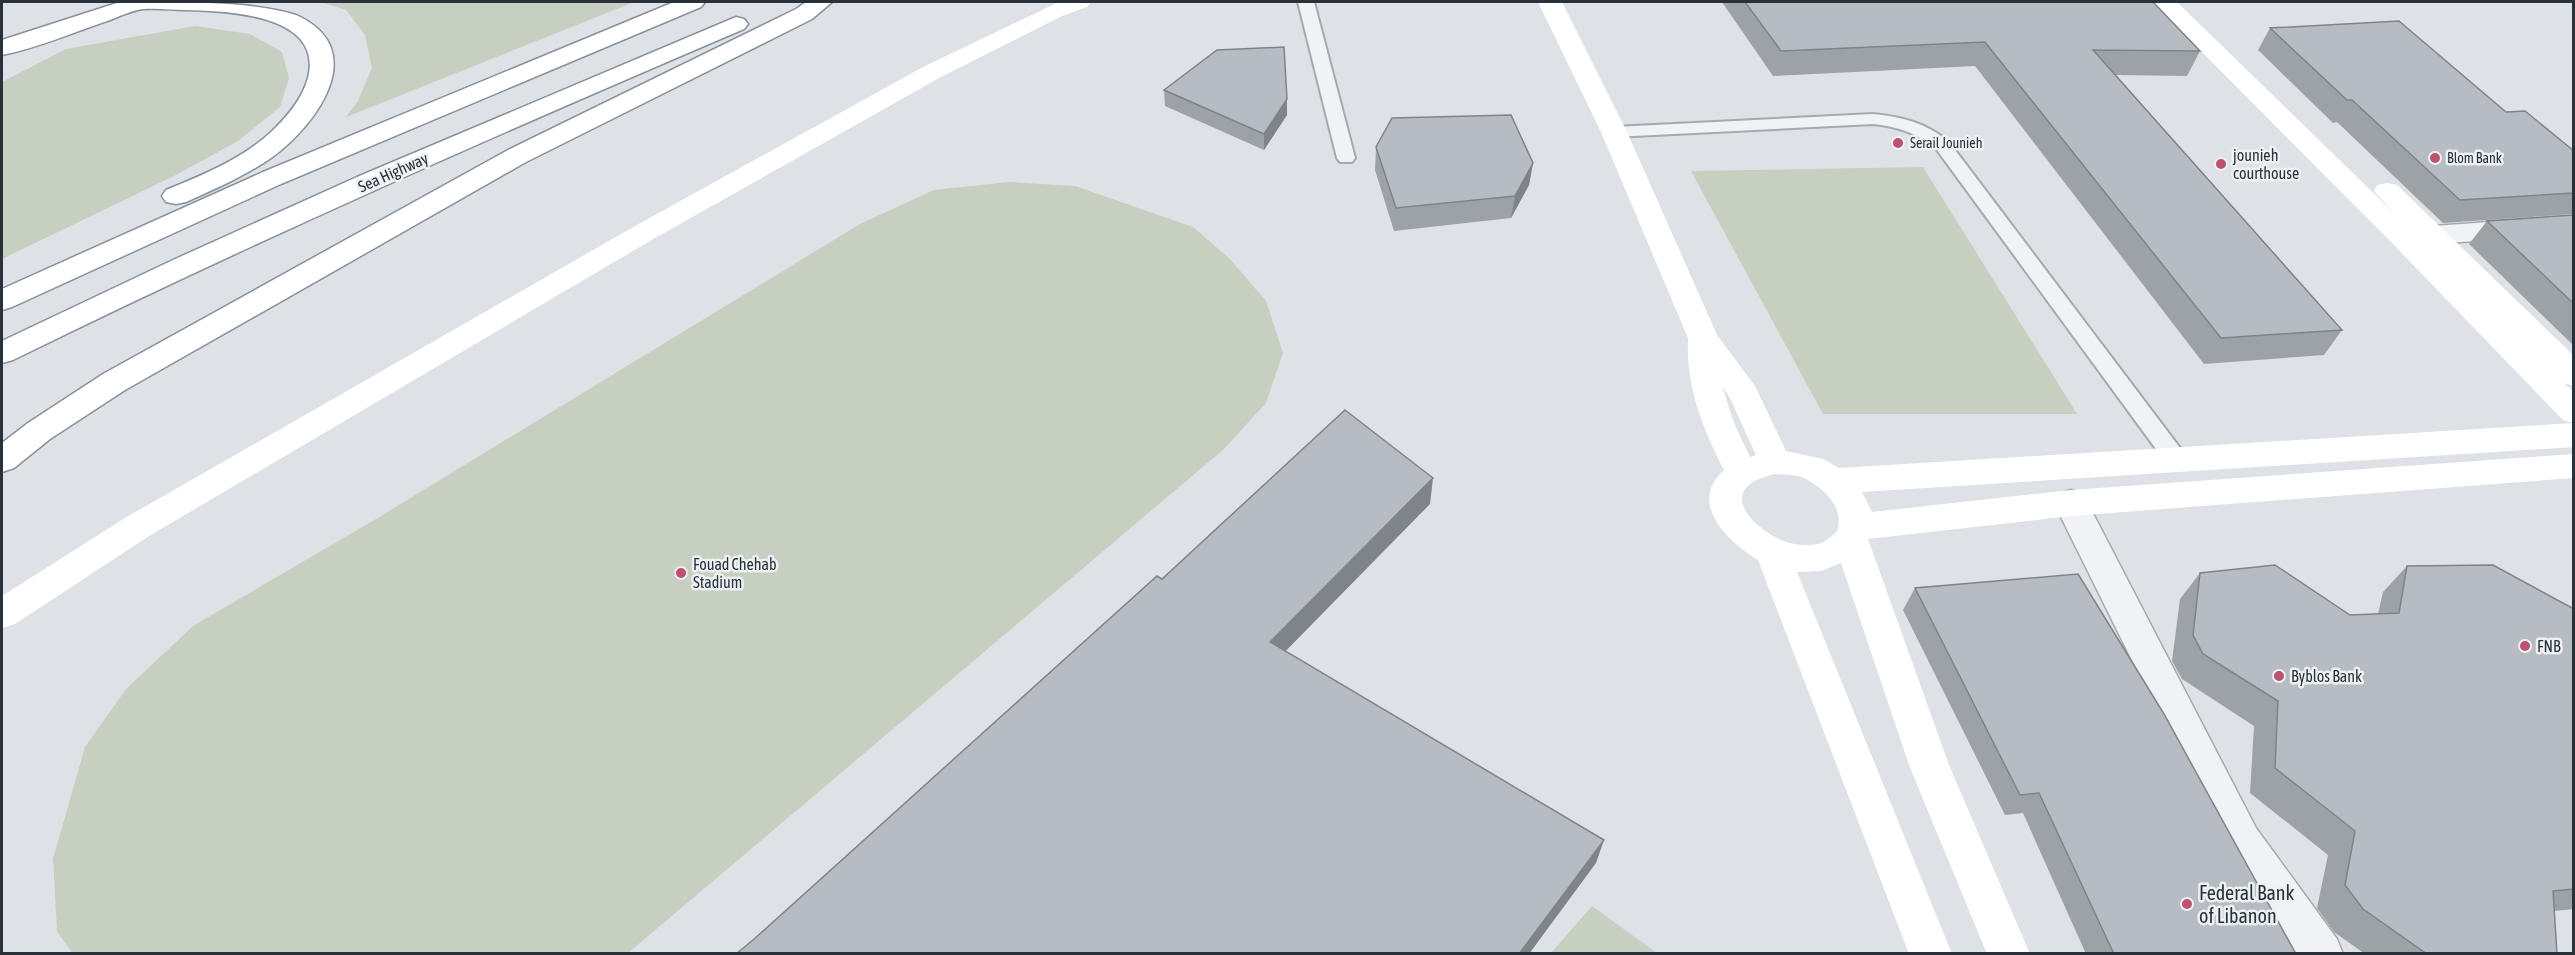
<svg xmlns="http://www.w3.org/2000/svg" width="2575" height="955" viewBox="0 0 2575 955" font-family="'Asap Condensed',sans-serif">
	<style>
		.green { fill: #c6cfc0 }
		.lines { fill: none; stroke-linecap: round; stroke-linejoin: round }
		.lane-casing { stroke: #a4aaaf; stroke-width: 4 }
		.street-casing { stroke: #a4aaaf; stroke-width: 3 }
		.highway-casing { stroke: #87919b; stroke-width: 3 }
		.lane { fill: #f0f2f5; fill-rule: evenodd }
		.street { fill: #f0f2f5; fill-rule: evenodd }
		.secondary { fill: #fff; fill-rule: evenodd }
		.highway { fill: #fff; fill-rule: evenodd }
		.wall { fill: #9da2a7 }
		.shaded-wall { fill: #7f8488 }
		.building { fill: #b6bcc2; stroke: #7f8488; stroke-width: 1.5 }
		.poi-dot { fill: #bd516f; stroke: #edf1f4; stroke-width: 2 }
		.labels { text-anchor: middle; dominant-baseline: central; stroke-width: 5; stroke-linejoin: round; paint-order: stroke }
		.far-poi-label { font-size: 14px; fill: #29323b; stroke: #edf1f4; text-anchor: start }
		.poi-label { font-size: 16px; fill: #29323b; stroke: #edf1f4; text-anchor: start }
		.street-label { font-size: 16px; fill: #29323b; stroke: #edf1f4 }
		.near-poi-label { font-size: 20px; fill: #29323b; stroke: #edf1f4; text-anchor: start }
	</style>
	<rect width="100%" height="100%" fill="#dee2e6"/>
	<path class="green" d="M321,2H634L346,117L358,101L372,68L365,35L346,10Z
		M195,26L250,34L282,52L289,78L280,107L238,141L176,175L2,259V82L66,49Z
		M1923,167L2077,414H1823L1691,171Z
		M1009,182L1075,186L1193,227L1230,259L1266,301L1283,353L1266,403L1224,449L628,953H72L57,931L53,859L85,747L126,689L193,626L376,519L860,224L934,190Z
		M1592,906L1657,953H1551Z"/>
	<g class="lines">
		<defs>
			<path id="lane" d="M1298,2H1314L1355,158L1352,162H1340L1337,158Z
				M1873,114C1903,117 1926,123 1949,142L2183,452L2186,458L2183,464L2175,466L2167,464L1937,150C1917,133 1899,127 1873,124L1614,137L1608,136L1605,132L1608,128L1614,127Z"/>
			<path id="street" d="M2574,216V234L2405,246L2395,243L2391,237L2395,231L2405,228Z
				M2071,490L2083,494L2256,828L2337,939L2343,954H2296L2228,854L2054,503L2059,494Z"/>
			<path id="highway" d="M120,2C172,2 248,0 296,15C372,49 317,125 271,158C245,176 215,189 186,202L176,204L166,202L162,196L166,190C202,175 240,160 270,133C286,118 302,100 308,78C324,14 227,11 185,10C172,10 157,8 144,9C133,10 120,16 110,20C74,32 38,48 2,55V40Z
				M674,2H705L701,7L281,184L12,307L2,310V289L263,172Z
				M806,2H832L812,19L526,162L125,390L50,439L14,468L2,472V443L28,423L103,374L508,150L796,9Z
				M736,17L744,19L748,24L744,29C498,134 253,242 13,360L2,363V341L173,260L357,177Z"/>
		</defs>
		<use href="#lane" class="lane-casing"/>
		<use href="#street" class="street-casing"/>
		<use href="#highway" class="highway-casing"/>
		<use href="#lane" class="lane"/>
		<use href="#street" class="street"/>
		<path class="secondary" d="M1059,2H1091L1087,7L1062,16L941,77L655,238L149,536L15,624L2,628V596L125,518L635,226L923,67Z
			M1538,2H1562L1627,132L1717,335L1755,386L1786,451L1823,459L1839,468L2574,423V447L1862,492L1872,512L2071,490L2574,454V478L2071,516L1868,539L1949,765L2030,954H1987L1909,765L1841,563L1821,571L1797,572L1952,954H1909L1758,560C1728,542 1687,503 1724,470C1702,427 1686,387 1688,338L1601,132ZM1722,386L1730,398L1756,455L1750,457L1734,423ZM1775,474C1784,475 1795,474 1804,478C1824,488 1845,508 1837,531C1831,537 1826,542 1818,544C1806,546 1792,545 1781,540C1765,533 1730,508 1746,488C1754,479 1764,477 1775,474Z
			M2152,2H2177L2394,213L2374,191L2377,185L2387,183L2397,185L2574,356V386L2564,383L2574,392V423L2563,420L2392,243Z"/>
		<use href="#highway" class="highway"/>
	</g>
	<path class="wall" d="M1722,2H2153L2200,51L2187,76L2116,75L2342,330L2324,355L2204,364L1975,66L1773,76Z
		M2270,28L2506,112L2574,151V214L2443,223L2337,122L2333,123L2258,50Z
		M1164,90L1287,115L1264,150L1165,106Z
		M1376,147L1533,163L1529,185L1511,218L1394,231L1375,170Z
		M2574,215V346L2469,244L2487,221Z
		M2407,566L2574,609V909L2554,911L2557,954H2365L2334,932L2317,908L2328,855L2250,793L2254,726L2182,679L2172,661L2180,599L2200,573L2350,615L2378,614L2383,592Z
		M1915,588L2296,954H2086L2023,813L2005,815L1903,610Z"/>
	<path class="shaded-wall" d="M1287,99V115L1264,150V134Z
		M1533,163L1529,185L1511,218L1515,196Z
		M1433,478L1430,504L1270,667V642Z
		M1604,840L1596,863L1529,954H1519Z"/>
	<path class="building" d="M1745,2H2153L2200,51L2093,50L2342,330L2221,338L1985,42L1781,51Z
		M2399,21L2506,112L2525,111L2574,151V193L2460,200L2352,100H2347L2270,28Z
		M1284,47L1287,99L1264,134L1164,90L1217,50Z
		M1511,115L1533,163L1515,196L1396,208L1376,147L1392,118Z
		M2574,215V304L2487,221Z
		M1345,410L1433,478L1270,642L1604,840L1519,954H736L753,940L1157,576L1162,579Z
		M2275,565L2350,615L2399,613L2407,566L2493,565L2574,609V889L2553,891L2557,954H2427L2363,909L2345,885L2355,831L2275,768L2278,701L2203,654L2193,635L2200,573Z
		M2078,574L2164,714L2296,954H2114L2039,793L2020,795L1915,588Z"/>
	<g class="poi-dot">
		<circle cx="1898" cy="143" r="6"/>
		<circle cx="2435" cy="158" r="6"/>
		<circle cx="2221" cy="164" r="6"/>
		<circle cx="681" cy="573" r="6"/>
		<circle cx="2525" cy="646" r="6"/>
		<circle cx="2279" cy="676" r="6"/>
		<circle cx="2187" cy="904" r="6"/>
	</g>
	<g class="labels">
		<g class="far-poi-label">
			<text x="1910" y="143">Serail Jounieh</text>
			<text x="2447" y="158">Blom Bank</text>
		</g>
		<g class="poi-label">
			<text x="2233" y="155">jounieh<tspan x="2233" dy="18">courthouse</tspan></text>
			<text x="693" y="564">Fouad Chehab<tspan x="693" dy="18">Stadium</tspan></text>
			<text x="2537" y="646">FNB</text>
			<text x="2291" y="676">Byblos Bank</text>
		</g>
		<g class="street-label">
			<text transform="translate(393 172) rotate(-24)">Sea Highway</text>
		</g>
		<g class="near-poi-label">
			<text x="2199" y="892">Federal Bank<tspan x="2199" dy="23">of Libanon</tspan></text>
		</g>
	</g>
	<rect width="2575" height="955" fill="none" stroke="#29323b" stroke-width="6"/>
</svg>
